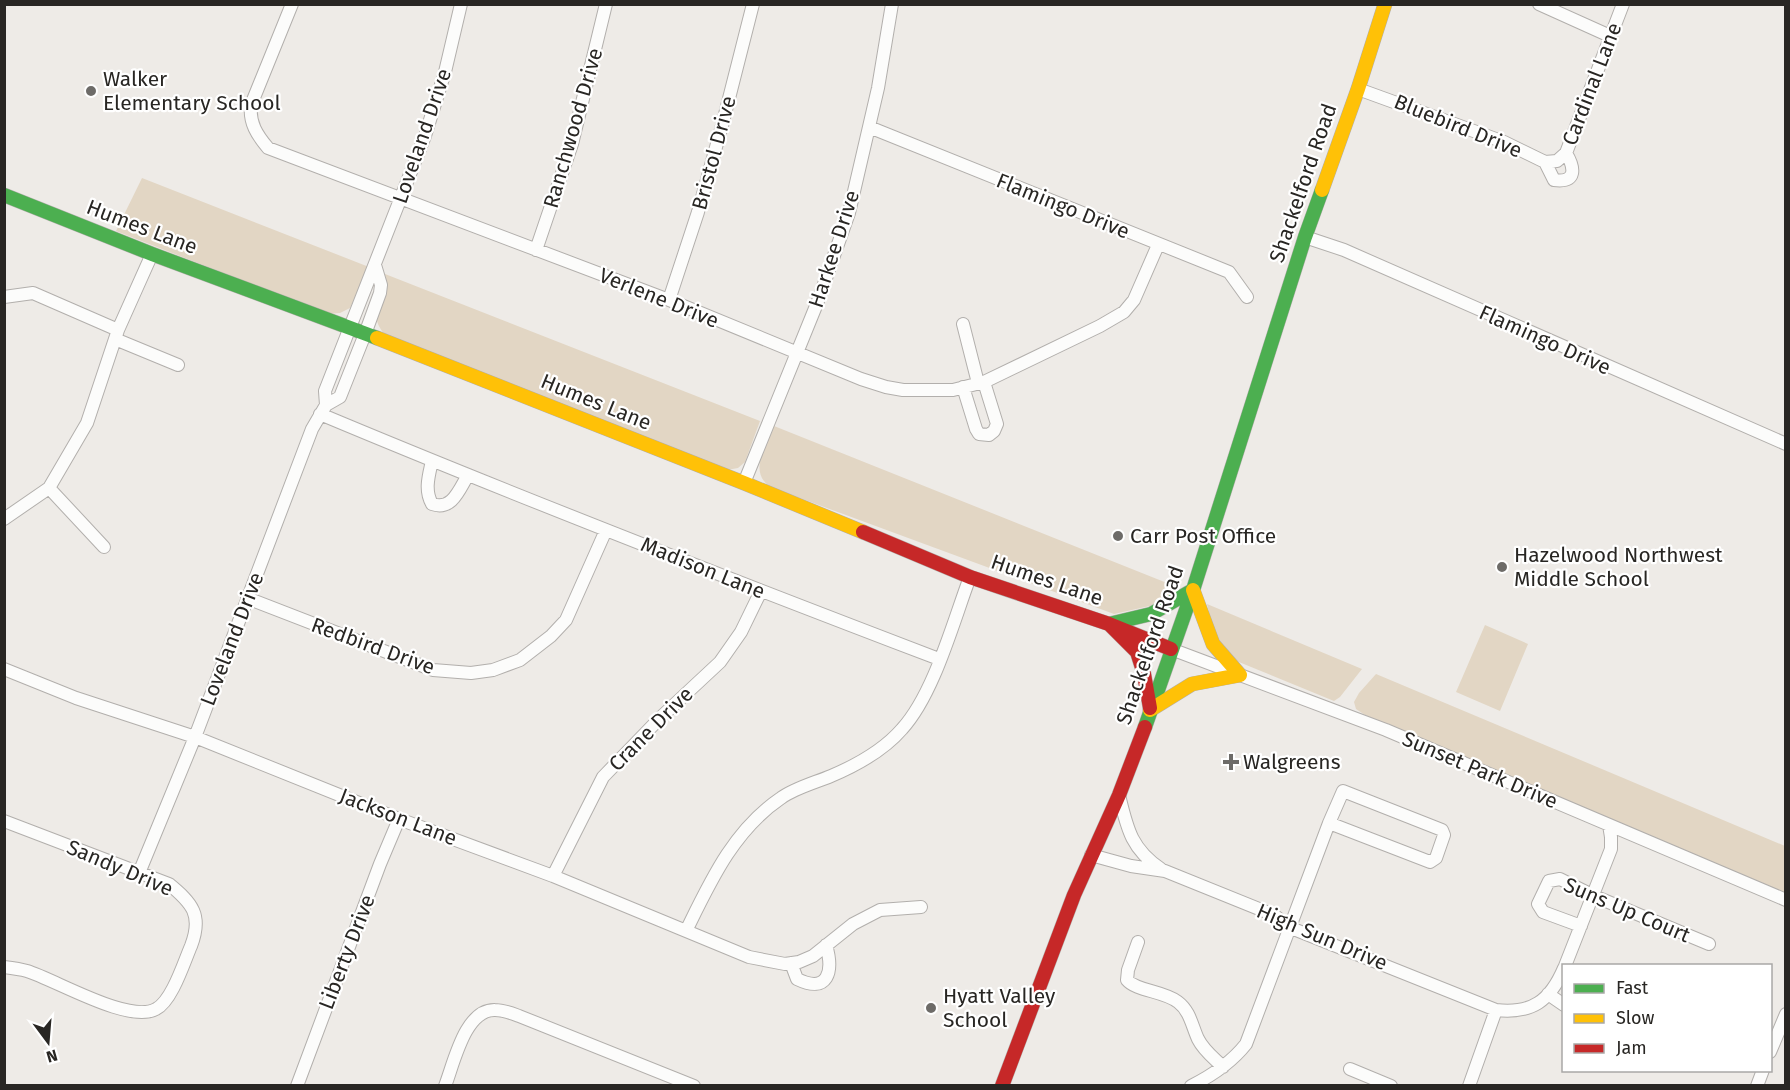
<svg xmlns="http://www.w3.org/2000/svg" width="1790" height="1090" viewBox="0 0 1790 1090" font-family="'Fira Sans',sans-serif">
	<style>
		.green { fill: #e2d6c4 }
		.lines { fill: none; stroke-linecap: round; stroke-linejoin: round }
		.street-casing { stroke: #b2afac; stroke-width: 14 }
		.fast-casing { stroke: #b2afac; stroke-width: 15 }
		.slow-casing { stroke: #b2afac; stroke-width: 15 }
		.jam-casing { stroke: #b2afac; stroke-width: 15 }
		.street { stroke: #fcfcfb; stroke-width: 12 }
		.fast { stroke: #4caf50; stroke-width: 14 }
		.slow { stroke: #ffc107; stroke-width: 14 }
		.jam { stroke: #c62828; stroke-width: 14 }
		.poi-dot { fill: #6d6b68; stroke: #fff; stroke-width: 2 }
		.labels { text-anchor: middle; dominant-baseline: central; stroke-width: 4.5; stroke-linejoin: round; paint-order: stroke }
		.poi-label { font-size: 21px; fill: #282623; stroke: #fff; text-anchor: start }
		.street-label { font-size: 21px; fill: #282623; stroke: #fff }
	</style>
	<rect width="100%" height="100%" fill="#eeebe7"/>
	<path class="green" d="M142,178L369,267L350,308L340,313L328,314L116,231Z
		M385,274L760,421L745,462L738,468L727,470L385,335C368,314 381,310 385,289C386,284 385,279 385,274Z
		M774,426L1177,587L1163,603L1114,614L770,487C748,471 766,446 774,426Z
		M1207,604L1362,669L1340,697L1334,701L1229,658L1217,646Z
		M1485,625L1528,644L1500,711L1456,692Z
		M1376,674L1785,846V895L1365,715L1356,709L1354,702L1359,693Z"/>
	<g class="lines">
		<defs>
			<path id="street" d="M292,4L251,105C249,123 257,135 268,148L669,300L861,379L886,387L903,390H953L984,382L1100,326L1124,312L1134,300L1158,245
				M1539,4L1610,36
				M1358,89L1504,142L1545,162L1557,161L1566,153L1623,4
				M869,127L1229,272L1247,297
				M1545,162L1554,180C1577,183 1575,168 1566,153
				M1305,237L1344,250L1786,444
				M536,250L572,144L606,4
				M4,297L33,293L118,330
				M669,300L698,212L723,122L753,4
				M963,324L978,383
				M115,339L178,365
				M963,387L976,429L979,434L989,435L994,431L997,424L984,382
				M326,405L325,391L425,136L445,72L461,4
				M320,414C525,500 732,580 939,659
				M432,461C429,475 424,490 432,504C452,511 459,490 468,475
				M744,483L818,301L849,213L878,88L892,4
				M49,488L104,547
				M4,519L49,488L87,423L118,330L152,254
				M247,598L433,670L471,673L493,670L520,660L551,636L566,620L606,530
				M1171,649L1386,730L1786,900
				M4,669L76,698L195,737L399,819L553,876L749,957L785,964L799,962L813,956L853,924L880,910L921,907
				M1119,795C1127,828 1131,849 1161,869
				M4,821L169,884C192,903 203,915 191,946C184,962 172,1001 156,1009C129,1024 56,980 27,971C20,969 12,968 4,967
				M1091,855L1131,866L1165,871L1274,915L1291,928L1496,1010C1532,1014 1550,1001 1564,968
				M139,873L195,737L312,429L326,405L340,397L365,334L380,293L381,285L375,265
				M553,876L603,777L661,717L720,662L741,632L761,591
				M1581,926L1543,912L1538,904L1549,881L1560,879L1594,896L1709,944
				M687,929C711,880 734,830 781,798C795,788 814,783 831,776C857,765 883,751 902,729C934,694 953,622 970,577
				M1138,942L1128,970L1127,980C1136,991 1164,991 1178,1002C1190,1011 1192,1026 1198,1039C1204,1051 1214,1058 1223,1067
				M791,963L797,979C828,994 834,972 826,945
				M1565,966L1611,849V837L1609,825
				M1548,994L1564,1005
				M1770,1052L1786,1014
				M1350,1069L1391,1086
				M297,1086L380,864L399,819
				M445,1086C454,1063 465,1009 495,1010C504,1010 511,1013 519,1016L694,1086
				M1191,1086C1213,1075 1231,1063 1246,1044L1329,823L1343,791L1442,830L1444,835L1436,858L1430,862L1329,823
				M1469,1086L1496,1010
				M1757,1086L1763,1070"/>
			<path id="fast" d="M4,195L152,254L377,338
				M1109,624L1151,614L1193,590
				M1145,727L1193,590L1305,237L1322,190"/>
			<path id="slow" d="M1322,190L1358,89L1385,4
				M377,338L744,483L863,532
				M1193,590L1213,644L1240,675
				M1150,710L1192,684L1240,675"/>
			<path id="jam" d="M863,532L970,577L1109,624L1171,649
				M1109,624L1137,652L1144,674L1150,708
				M1002,1086L1074,895L1119,795L1145,727"/>
		</defs>
		<use href="#street" class="street-casing"/>
		<use href="#fast" class="fast-casing"/>
		<use href="#slow" class="slow-casing"/>
		<use href="#jam" class="jam-casing"/>
		<use href="#street" class="street"/>
		<use href="#fast" class="fast"/>
		<use href="#slow" class="slow"/>
		<use href="#jam" class="jam"/>
	</g>
	<g class="poi-dot">
		<circle cx="91" cy="91" r="6"/>
		<circle cx="1118" cy="536" r="6"/>
		<circle cx="1502" cy="567" r="6"/>
		<path d="M1228 753h6v6h6v6h-6v6h-6v-6h-6v-6h6z"/>
		<circle cx="931" cy="1008" r="6"/>
	</g>
	<g class="labels">
		<g class="poi-label">
			<text x="103" y="79">Walker<tspan x="103" dy="24">Elementary School</tspan></text>
			<text x="1130" y="536">Carr Post Office</text>
			<text x="1514" y="555">Hazelwood Northwest<tspan x="1514" dy="24">Middle School</tspan></text>
			<text x="1243" y="762">Walgreens</text>
			<text x="943" y="996">Hyatt Valley<tspan x="943" dy="24">School</tspan></text>
		</g>
		<g class="street-label">
			<text transform="translate(1592 84) rotate(-69)">Cardinal Lane</text>
			<text transform="translate(1458 126) rotate(22)">Bluebird Drive</text>
			<text transform="translate(573 128) rotate(-74)">Ranchwood Drive</text>
			<text transform="translate(422 136) rotate(-71)">Loveland Drive</text>
			<text transform="translate(714 153) rotate(-75)">Bristol Drive</text>
			<text transform="translate(1303 183) rotate(-71)">Shackelford Road</text>
			<text transform="translate(1063 206) rotate(22)">Flamingo Drive</text>
			<text transform="translate(142 227) rotate(21)">Humes Lane</text>
			<text transform="translate(834 249) rotate(-72)">Harkee Drive</text>
			<text transform="translate(659 298) rotate(22)">Verlene Drive</text>
			<text transform="translate(1545 340) rotate(24)">Flamingo Drive</text>
			<text transform="translate(596 402) rotate(22)">Humes Lane</text>
			<text transform="translate(703 568) rotate(22)">Madison Lane</text>
			<text transform="translate(1047 580) rotate(19)">Humes Lane</text>
			<text transform="translate(232 639) rotate(-69)">Loveland Drive</text>
			<text transform="translate(1150 645) rotate(-71)">Shackelford Road</text>
			<text transform="translate(373 646) rotate(20)">Redbird Drive</text>
			<text transform="translate(651 729) rotate(-45)">Crane Drive</text>
			<text transform="translate(1480 770) rotate(23)">Sunset Park Drive</text>
			<text transform="translate(398 817) rotate(21)">Jackson Lane</text>
			<text transform="translate(120 868) rotate(23)">Sandy Drive</text>
			<text transform="translate(1627 910) rotate(23)">Suns Up Court</text>
			<text transform="translate(1322 937) rotate(23)">High Sun Drive</text>
			<text transform="translate(347 952) rotate(-69)">Liberty Drive</text>
		</g>
	</g>
	<rect width="1790" height="1090" fill="none" stroke="#282623" stroke-width="12"/>
	<rect x="1562" y="964" width="210" height="108" fill="#ffffff" stroke="#a9a8a7" stroke-width="1.5"/>
	<rect x="1574" y="984" width="30" height="9" fill="#4caf50" stroke="#a9a8a7" stroke-width="1.5"/>
	<text x="1616" y="994" font-size="18" fill="#282623">Fast</text>
	<rect x="1574" y="1014" width="30" height="9" fill="#ffc107" stroke="#a9a8a7" stroke-width="1.5"/>
	<text x="1616" y="1024" font-size="18" fill="#282623">Slow</text>
	<rect x="1574" y="1044" width="30" height="9" fill="#c62828" stroke="#a9a8a7" stroke-width="1.5"/>
	<text x="1616" y="1054" font-size="18" fill="#282623">Jam</text>
	<g transform="translate(48 1042) rotate(164)" stroke="#ffffff" stroke-width="4.5" paint-order="stroke">
	<path d="M0-4.5L10 22L0 15L-10 22Z" fill="#282623"/>
	<text y="-9" font-size="16" font-weight="bold" text-anchor="middle" fill="#282623">N</text>
	</g>
</svg>
